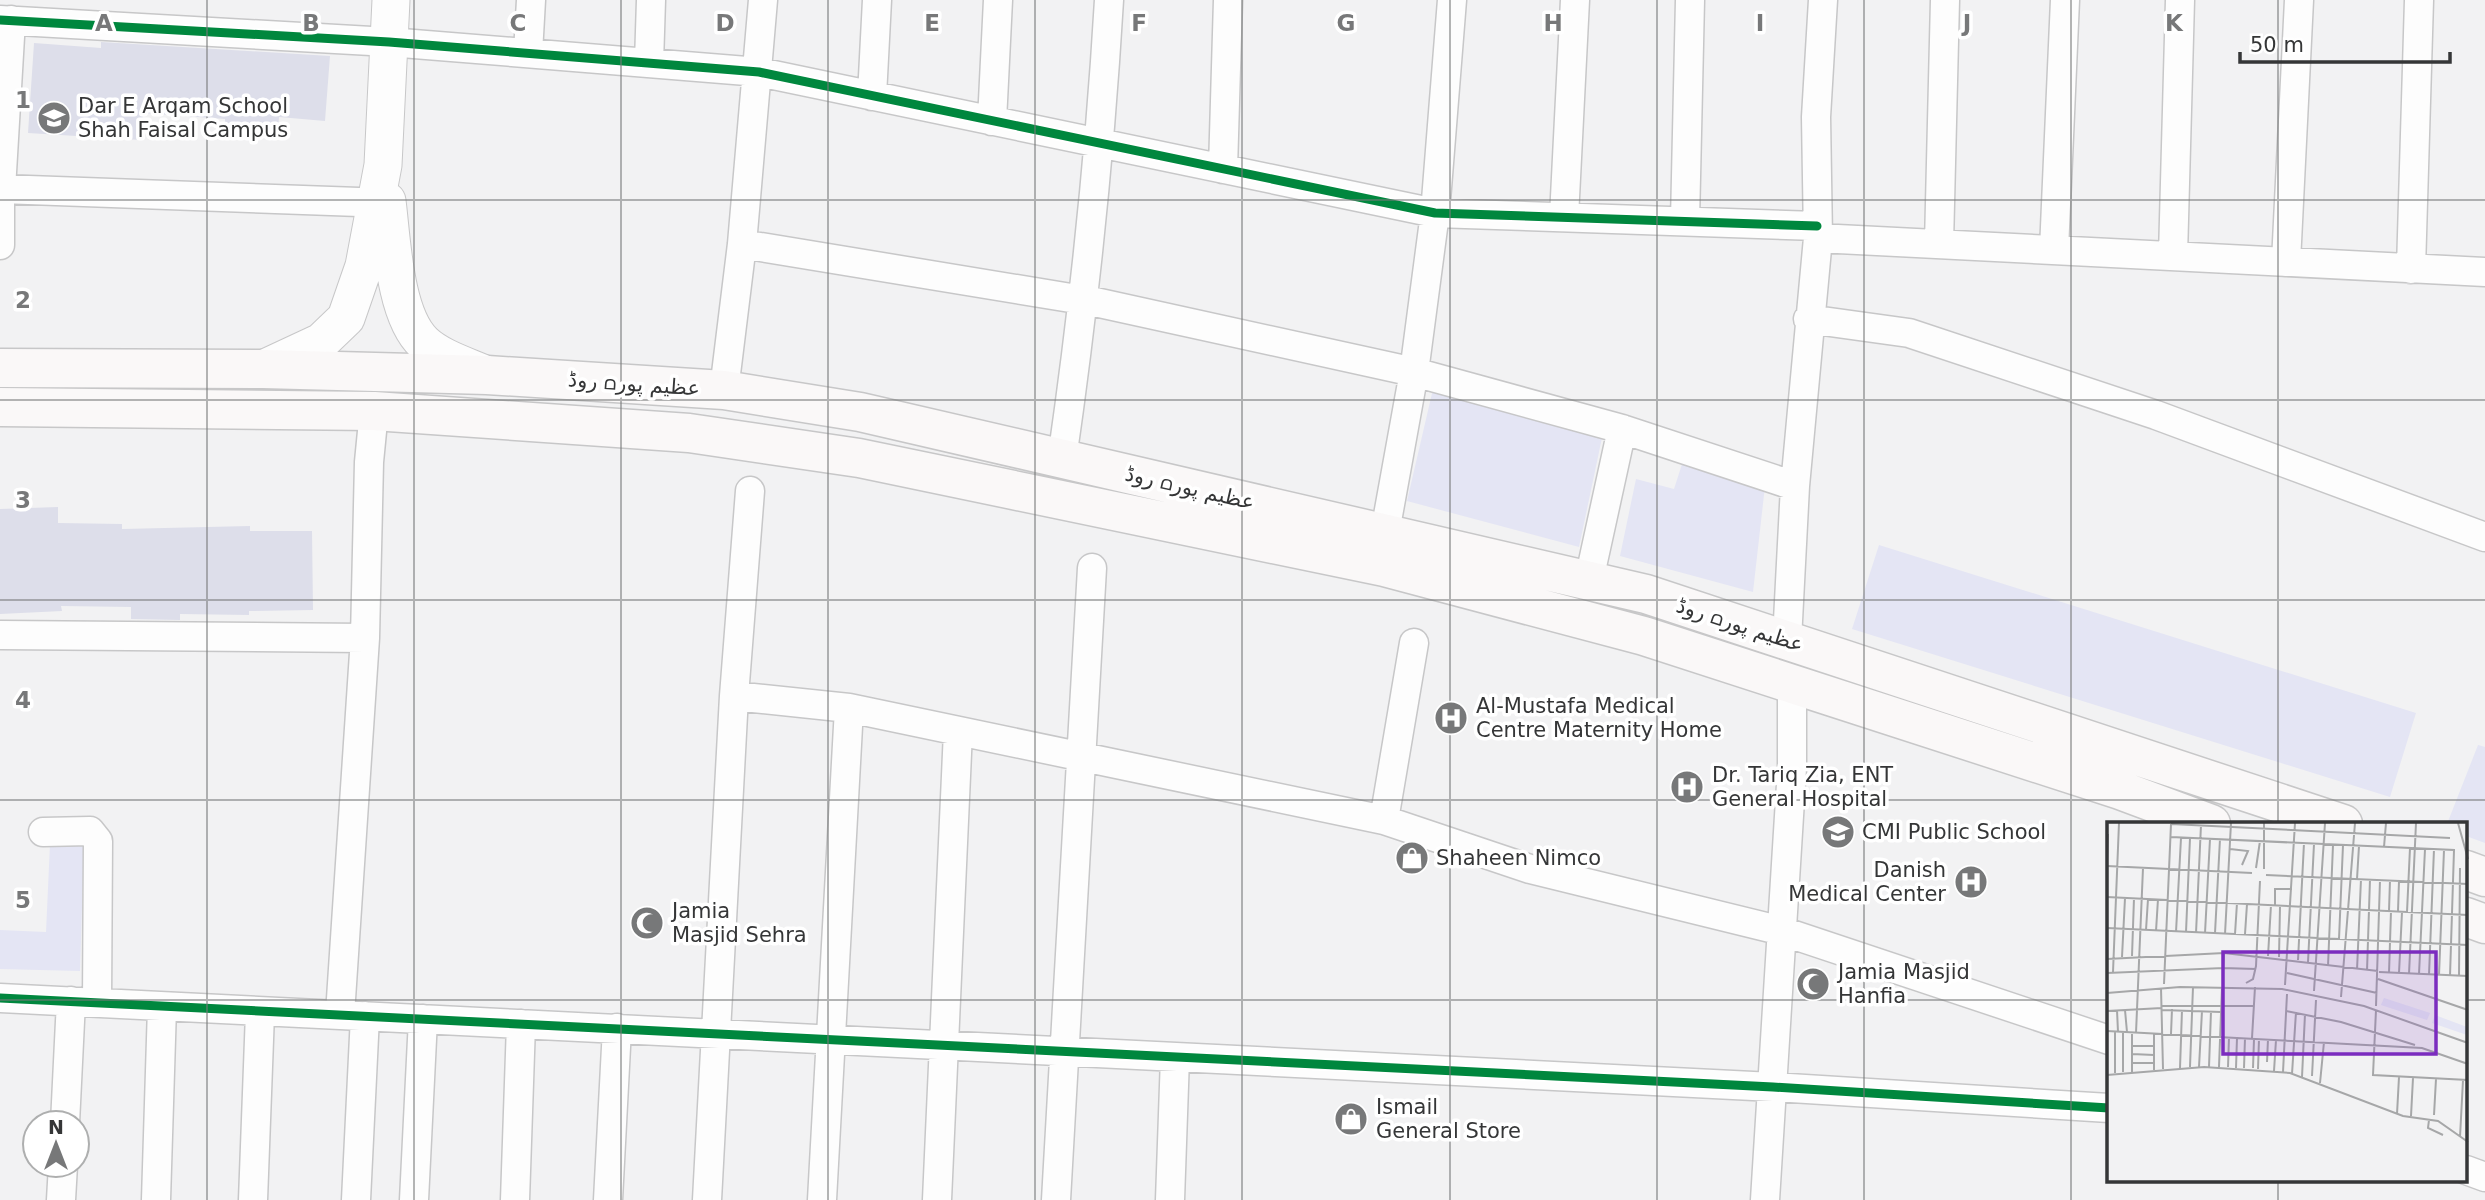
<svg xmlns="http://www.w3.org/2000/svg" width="2485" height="1200" viewBox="0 0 2485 1200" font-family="'DejaVu Sans',Cairo,sans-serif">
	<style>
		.green { fill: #e4e5f4 }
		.building { fill: #dddeea }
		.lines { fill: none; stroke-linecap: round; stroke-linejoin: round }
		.minor-casing { stroke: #c7c7c8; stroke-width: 31 }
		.tertiary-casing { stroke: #c7c7c8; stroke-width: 39 }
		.secondary-casing { stroke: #c7c7c8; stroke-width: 41 }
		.minor { stroke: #fdfdfd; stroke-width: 28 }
		.tertiary { stroke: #fdfdfd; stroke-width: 37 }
		.secondary { stroke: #faf8f8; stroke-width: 38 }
		.cycleway-casing { stroke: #fff; stroke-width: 13 }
		.cycleway { stroke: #00873e; stroke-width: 9 }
		.grid { fill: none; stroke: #777879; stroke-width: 2; stroke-opacity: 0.55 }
		.labels { text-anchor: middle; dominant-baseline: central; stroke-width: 7; stroke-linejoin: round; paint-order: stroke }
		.poi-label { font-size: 21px; fill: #353637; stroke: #fff; text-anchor: start }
		.street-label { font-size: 21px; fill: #353637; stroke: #fff }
		.inset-road { fill: none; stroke: #a6a7a8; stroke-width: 2 }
		.view { fill: #7b2cbf; fill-opacity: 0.15; stroke: #7b2cbf; stroke-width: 3.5 }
		.inset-edge { fill: none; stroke: #353637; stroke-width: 3.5 }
		.grid-label { font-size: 23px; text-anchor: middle; font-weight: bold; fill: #777879; stroke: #fff; stroke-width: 7; stroke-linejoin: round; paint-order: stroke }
	</style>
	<rect width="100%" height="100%" fill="#f2f2f3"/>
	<path class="green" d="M1433,389L1603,433L1579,547L1407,501Z
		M1683,461L1765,486L1753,592L1620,556L1636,479L1674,489Z
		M1879,545L2416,713L2390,797L1852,629Z
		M2478,745L2485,747V843L2466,836V824H2447Z
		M84,843L80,971L0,969V930L46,932L50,844Z"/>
	<path class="building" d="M101,42L330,56L325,121L279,117L278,131L225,128V119L143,113L141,140L28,133L34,43L101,48Z
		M58,507V523L122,524V529L250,526V531H312L313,610L249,611V615L180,614V620L131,619V607L61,606L62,611L0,614V509Z"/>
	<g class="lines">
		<defs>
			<path id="minor" d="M0,20L389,42L759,72L1435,213L1817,226
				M11,20L1,189L387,203
				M528,53L531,0
				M649,63L651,0
				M872,96L877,0
				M992,121L998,0
				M1223,169L1228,0
				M0,189V245
				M1564,217L1575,0
				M1685,221L1690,0
				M1818,238L2485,272
				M742,244L1095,302L1414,372L1622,429L1795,486
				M1939,244L1945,0
				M2054,250L2065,0
				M2173,256L2180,0
				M2286,262L2299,0
				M2411,269L2419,0
				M1808,319L1909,333L2156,415L2485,537
				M724,390L742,244L763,0
				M1062,459C1084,306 1100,154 1109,0
				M1385,532L1414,372L1435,213L1452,0
				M1589,580L1622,429
				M0,635L365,638
				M1787,640L1795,486L1818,238L1816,117L1823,0
				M734,696L849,708L1384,820L1530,869L1782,931L2109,1040
				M1384,820L1414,643
				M43,832L90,831L98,841L97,1002
				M0,998L1773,1087L2109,1108
				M340,1014L365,638L369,462L374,411
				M65,1123L71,1001
				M2466,1170L2485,1177
				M61,1200L63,1165
				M156,1200L162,1007
				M253,1200L260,1013
				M356,1200L365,1016
				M414,1200L423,1019
				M515,1200L521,1024
				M608,1200L617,1028
				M707,1200L734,696L750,491
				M822,1200L849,708
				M937,1200L958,731
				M1056,1200L1092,568
				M1170,1200L1175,1057
				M1765,1200L1792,768V682"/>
			<path id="tertiary" d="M387,201C392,239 394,315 424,343C440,358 467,366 487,375
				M263,369L321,342L346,318L364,266L383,165L391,0"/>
			<path id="secondary" d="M0,368L263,369L487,375L724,390L860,412L1646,594L2343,824
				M0,407L374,411L689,433L859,458L1384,567L1644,636L2120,790L2211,824
				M2466,870L2485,877
				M2466,917L2485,924"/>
		</defs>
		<use href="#minor" class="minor-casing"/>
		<use href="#tertiary" class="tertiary-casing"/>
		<use href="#secondary" class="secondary-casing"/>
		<use href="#minor" class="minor"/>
		<use href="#tertiary" class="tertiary"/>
		<use href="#secondary" class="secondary"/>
		<defs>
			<path id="cycleway" d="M0,20L389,42L759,72L1435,213L1817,226
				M0,998L1773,1087L2109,1108"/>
		</defs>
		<use href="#cycleway" class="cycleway-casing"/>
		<use href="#cycleway" class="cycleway"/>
	</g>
	<path class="grid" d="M207,0V1200M414,0V1200M621,0V1200M828,0V1200M1035,0V1200M1242,0V1200M1450,0V1200M1657,0V1200M1864,0V1200M2071,0V1200M2278,0V824M0,200H2485M0,400H2485M0,600H2485M0,800H2485M0,1000H2109M2466,1000H2485M2278,1181V1200"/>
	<defs>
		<symbol id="school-disc" viewBox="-11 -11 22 22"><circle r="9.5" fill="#777879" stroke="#fff"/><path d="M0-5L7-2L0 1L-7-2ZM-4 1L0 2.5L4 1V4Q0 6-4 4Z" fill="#fff"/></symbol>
		<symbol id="hospital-disc" viewBox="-11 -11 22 22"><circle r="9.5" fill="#777879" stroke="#fff"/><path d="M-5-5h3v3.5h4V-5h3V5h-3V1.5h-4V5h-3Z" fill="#fff"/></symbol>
		<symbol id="shop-disc" viewBox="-11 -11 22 22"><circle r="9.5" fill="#777879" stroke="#fff"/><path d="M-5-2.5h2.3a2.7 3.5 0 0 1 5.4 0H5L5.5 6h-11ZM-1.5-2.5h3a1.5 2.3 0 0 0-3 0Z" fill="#fff"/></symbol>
		<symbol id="mosque-disc" viewBox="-11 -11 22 22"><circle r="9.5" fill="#777879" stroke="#fff"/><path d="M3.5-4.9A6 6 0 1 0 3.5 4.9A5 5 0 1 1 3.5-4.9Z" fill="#fff"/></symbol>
	</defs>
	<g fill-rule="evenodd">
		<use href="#school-disc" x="35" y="99" width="38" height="38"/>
		<use href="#hospital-disc" x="1432" y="699" width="38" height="38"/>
		<use href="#hospital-disc" x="1668" y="768" width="38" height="38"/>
		<use href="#school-disc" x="1819" y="813" width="38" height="38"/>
		<use href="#shop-disc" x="1393" y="839" width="38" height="38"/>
		<use href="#hospital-disc" x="1952" y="863" width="38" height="38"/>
		<use href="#mosque-disc" x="628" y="904" width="38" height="38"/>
		<use href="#mosque-disc" x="1794" y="965" width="38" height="38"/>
		<use href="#shop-disc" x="1332" y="1100" width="38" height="38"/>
	</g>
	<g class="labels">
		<g class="poi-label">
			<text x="78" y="106">Dar E Arqam School<tspan x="78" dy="24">Shah Faisal Campus</tspan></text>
			<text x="1476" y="706">Al-Mustafa Medical<tspan x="1476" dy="24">Centre Maternity Home</tspan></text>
			<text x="1712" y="775">Dr. Tariq Zia, ENT<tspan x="1712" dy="24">General Hospital</tspan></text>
			<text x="1862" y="832">CMI Public School</text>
			<text x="1436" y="858">Shaheen Nimco</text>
			<text x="1946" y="870" text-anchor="end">Danish<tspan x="1946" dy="24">Medical Center</tspan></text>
			<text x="672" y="911">Jamia<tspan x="672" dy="24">Masjid Sehra</tspan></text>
			<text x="1838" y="972">Jamia Masjid<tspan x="1838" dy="24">Hanfia</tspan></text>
			<text x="1376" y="1107">Ismail<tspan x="1376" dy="24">General Store</tspan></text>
		</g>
		<g class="street-label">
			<text transform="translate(634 384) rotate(4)">عظیم پورہ روڈ</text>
			<text transform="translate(1190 488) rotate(13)">عظیم پورہ روڈ</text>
			<text transform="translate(1740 625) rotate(18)">عظیم پورہ روڈ</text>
		</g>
	</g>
	<g transform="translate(2107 822)">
		<rect width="360" height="360" fill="#f2f2f3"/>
		<path d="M277,176L323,191L320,198L274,183ZM328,193L360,205V213L325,201Z" fill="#e4e5f4"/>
		<path class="inset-road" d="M157,1V47M351,1L361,37M64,2L343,16M64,15L347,28L343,154M277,25L279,1M123,27L141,29L135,43M0,39L1,12M0,44L145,51M149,46L153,19M159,53L361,62M250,57L252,24M0,75L361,93M168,84V67H185M282,89L283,58M291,89L292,59M300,90L303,26M0,106L361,123M39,108L41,77M49,109L51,77M69,110L74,16M79,110L83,16M89,111L94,3M98,111L103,17M108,111L113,17M118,112L124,1M128,112L130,81M138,112L140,82M232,117L236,23M117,131L116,146L149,147M25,134L27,76M161,134L164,83M15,135L18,76M172,135L173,84M0,137L117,131L271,149M191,138L197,21M201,140L207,22M221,144L226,23M250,148L254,57M260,149L263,57M6,150L12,1M272,150L361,154M0,151L116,146V161M180,151L270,171M282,151L284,89M292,151L295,90M302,152L309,1M312,152L318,27M322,153L327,27M332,153L337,28M352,154L353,46M271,157L361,188M139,161L146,157L149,144L153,59M57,162L64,2M178,163L188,1M54,166L56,247M207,169L218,1M0,171L73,165L175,167L257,184L361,221M234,175L248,1M55,184H147M269,184L273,58M10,188L11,210M18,188L20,210M55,188L114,190M269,188L266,253L361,258M0,189L55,186M179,189L234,200L308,223M0,209L315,226L361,242M16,210V250M29,211L36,46M47,212V248M64,212L65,187M145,216L148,165M25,224H47M25,232L47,233M160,240L161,217M25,241H47M83,245L86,165M92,245L95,189M102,245L104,189M112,245L115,165M121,245L122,215M73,246L75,188M129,246L130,216M137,246L138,216M146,246L147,217M151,247L152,217M167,249L169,218M25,250V210M176,250L180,172M8,251V210M185,252L189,190M0,253L97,245L183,251L296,294L331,299L361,320M205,254L209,178M195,255L198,192M213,261L217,220M290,292L292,255M327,293L329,257M304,294L306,256M322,298L321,306L336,313M353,315L356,258M151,360H198"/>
		<path class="view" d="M116,130H329V232H116Z"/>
		<rect width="360" height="360" class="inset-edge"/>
	</g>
	<g class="grid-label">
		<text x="104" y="31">A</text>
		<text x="311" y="31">B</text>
		<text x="518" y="31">C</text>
		<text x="725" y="31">D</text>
		<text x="932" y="31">E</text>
		<text x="1139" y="31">F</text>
		<text x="1346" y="31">G</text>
		<text x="1553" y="31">H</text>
		<text x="1760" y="31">I</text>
		<text x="1967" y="31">J</text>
		<text x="2174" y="31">K</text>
		<text x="23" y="108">1</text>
		<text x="23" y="308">2</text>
		<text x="23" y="508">3</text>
		<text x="23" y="708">4</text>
		<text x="23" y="908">5</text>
	</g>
	<g transform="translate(56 1144)"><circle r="33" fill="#ffffff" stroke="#aeafaf" stroke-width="2"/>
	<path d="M0-5L12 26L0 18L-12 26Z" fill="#777879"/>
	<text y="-10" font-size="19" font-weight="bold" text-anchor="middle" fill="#353637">N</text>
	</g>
	<path d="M2240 52v10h210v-10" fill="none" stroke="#353637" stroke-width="3.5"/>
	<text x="2250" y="52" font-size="21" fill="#353637" stroke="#ffffff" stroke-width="5" paint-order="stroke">50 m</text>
</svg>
